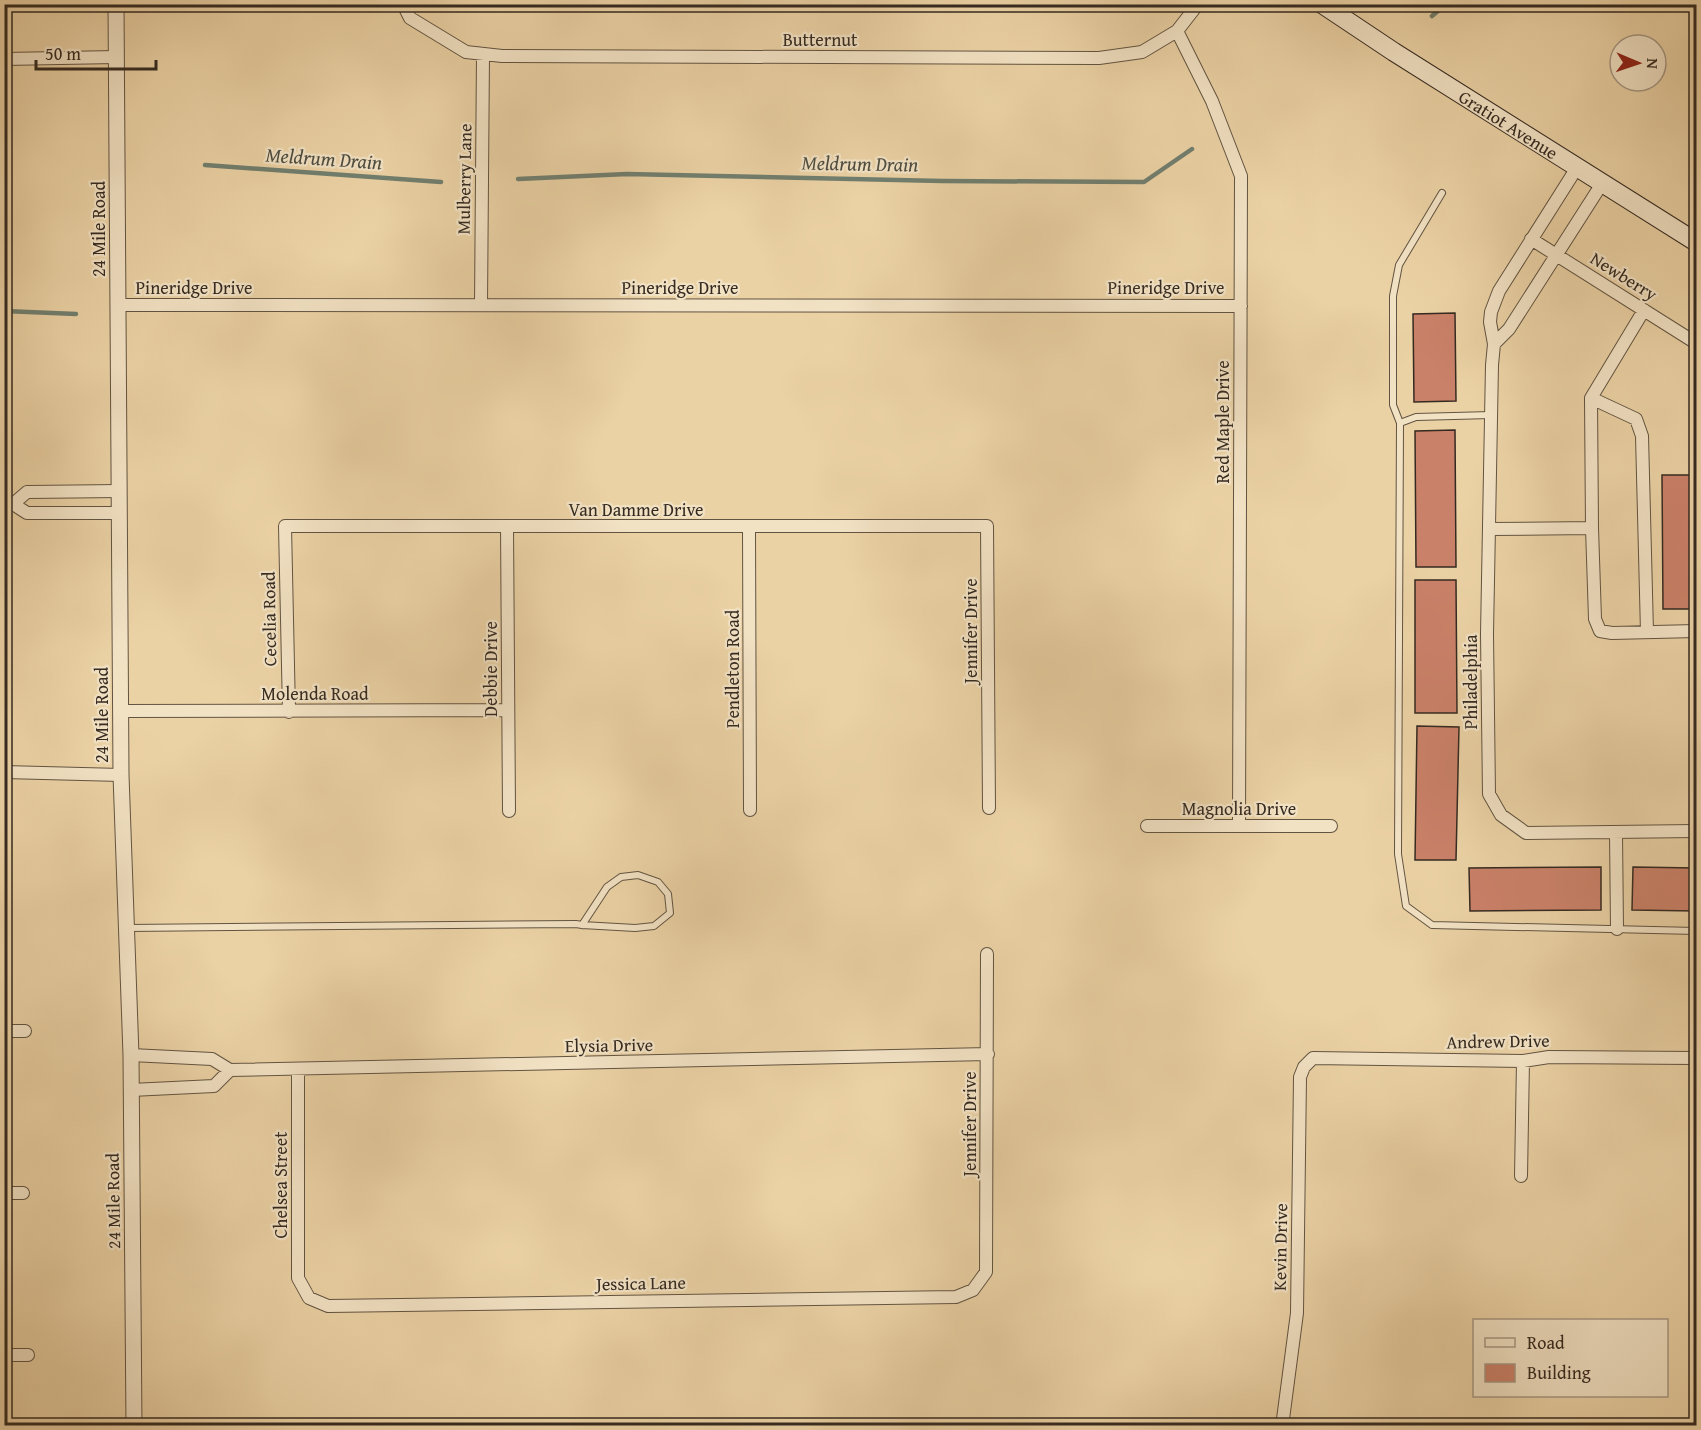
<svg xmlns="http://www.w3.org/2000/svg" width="1701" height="1430" viewBox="0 0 1701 1430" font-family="'Gentium Book Plus',serif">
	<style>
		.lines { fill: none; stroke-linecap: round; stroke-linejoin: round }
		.stream { stroke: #717f6f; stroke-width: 4.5 }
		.building { fill: #ca8169; stroke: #352a21; stroke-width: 1.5 }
		.service-casing { stroke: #625442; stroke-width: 8 }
		.minor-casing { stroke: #625442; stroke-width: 14 }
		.tertiary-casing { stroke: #625442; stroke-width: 17 }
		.secondary-casing { stroke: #352a21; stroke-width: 20 }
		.service { stroke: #f2e2c4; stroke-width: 6 }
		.minor { stroke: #f2e2c4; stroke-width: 12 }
		.tertiary { stroke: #f2e2c4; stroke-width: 15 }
		.secondary { stroke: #f2e2c4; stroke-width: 18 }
		.labels { text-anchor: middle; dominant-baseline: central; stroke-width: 4.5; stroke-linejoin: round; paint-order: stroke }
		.street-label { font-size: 18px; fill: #352a21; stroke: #f2e2c4 }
		.water-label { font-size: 20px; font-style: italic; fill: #4e4e42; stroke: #f2e2c4 }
	</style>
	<rect width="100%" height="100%" fill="#ebd2a5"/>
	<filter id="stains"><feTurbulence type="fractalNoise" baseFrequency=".00333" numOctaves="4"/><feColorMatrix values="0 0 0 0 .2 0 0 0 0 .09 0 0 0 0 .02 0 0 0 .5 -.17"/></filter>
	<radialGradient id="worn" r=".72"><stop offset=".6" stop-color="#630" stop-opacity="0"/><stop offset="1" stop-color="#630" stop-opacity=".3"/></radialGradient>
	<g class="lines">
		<path class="stream" d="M1432,16L1446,4
			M205,165L441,182
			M518,179L627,174L942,181L1144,182L1192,149
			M4,311L76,314"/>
	</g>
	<path class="building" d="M1455,313L1456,401L1414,402L1413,314Z
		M1455,430L1456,567H1416L1415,431Z
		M1662,475H1696V609H1663Z
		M1415,580H1456L1457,713H1415Z
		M1417,726L1459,727L1456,860H1415Z
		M1601,867V910L1470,911L1469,868Z
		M1633,867L1696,868V911L1632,910Z"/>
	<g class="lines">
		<defs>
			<path id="service" d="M1491,415L1416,417L1400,423L1398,854L1406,906L1432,925L1696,931
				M1400,423L1393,405V296L1399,265L1442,193
				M127,928L576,924L582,925L635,928L654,926L670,913L668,894L658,882L638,875L621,877L607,887L582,925"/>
			<path id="minor" d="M403,4L410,18L466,52L502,56L1099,58L1142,52L1177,31L1198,4
				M1177,31L1212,101L1241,176L1239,826
				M4,59L117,57
				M1578,166L1499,291L1491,312L1490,322L1494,344L1492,365L1487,634L1489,794L1501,815L1526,833L1696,831
				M1531,239L1696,343
				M118,305L1241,306
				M481,305L483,54
				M1494,344L1509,329L1603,182
				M1591,398L1636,419L1642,436L1647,632
				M120,491L27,492L13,504L27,513H120
				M507,526L509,811
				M749,528L750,810
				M1592,528L1591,398L1644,310
				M1489,529L1592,528L1595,619L1600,631L1612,633L1696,631
				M121,711L508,710
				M289,712L285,526H987L989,808
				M4,772L121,775
				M1147,826H1331
				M1616,833L1617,929
				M4,1031H25
				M131,1055L212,1059L230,1070L988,1054
				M298,1069V1278L309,1298L328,1306L956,1297L973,1290L986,1272L987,954
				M131,1090L214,1086L230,1070
				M1521,1176L1523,1061
				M4,1193H23
				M4,1355H28
				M1287,1426L1283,1419L1297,1313L1300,1077L1304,1067L1313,1058L1523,1061L1549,1057L1696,1058"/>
			<path id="tertiary" d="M116,4L121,775L131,1055L134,1426"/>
			<g id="secondary">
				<path id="s1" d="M1322,4L1394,52L1696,242"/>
			</g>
		</defs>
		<use href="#service" class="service-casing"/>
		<use href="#minor" class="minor-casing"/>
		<use href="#tertiary" class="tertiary-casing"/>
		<use href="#secondary" class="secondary-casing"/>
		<use href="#service" class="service"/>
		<use href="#minor" class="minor"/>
		<use href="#tertiary" class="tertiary"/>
		<use href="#secondary" class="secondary"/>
	</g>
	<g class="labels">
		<g class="street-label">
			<text x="820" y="39">Butternut</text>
			<text stroke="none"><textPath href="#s1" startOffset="222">Gratiot Avenue</textPath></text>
			<text transform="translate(464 179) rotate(-89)">Mulberry Lane</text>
			<text transform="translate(98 229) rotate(-90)">24 Mile Road</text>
			<text transform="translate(1624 276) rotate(32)">Newberry</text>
			<text x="194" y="287">Pineridge Drive</text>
			<text x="680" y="287">Pineridge Drive</text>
			<text x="1166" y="287">Pineridge Drive</text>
			<text transform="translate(1222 422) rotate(-90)">Red Maple Drive</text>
			<text x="636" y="509">Van Damme Drive</text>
			<text transform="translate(269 619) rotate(-91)">Cecelia Road</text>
			<text transform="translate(970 631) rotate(-90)">Jennifer Drive</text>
			<text transform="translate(490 669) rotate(-90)">Debbie Drive</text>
			<text transform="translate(732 669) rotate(-90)">Pendleton Road</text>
			<text transform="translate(1470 682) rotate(-90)">Philadelphia</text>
			<text x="315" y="693">Molenda Road</text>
			<text transform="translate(101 715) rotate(-90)">24 Mile Road</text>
			<text x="1239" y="808">Magnolia Drive</text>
			<text transform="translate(1498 1041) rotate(-1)">Andrew Drive</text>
			<text transform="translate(609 1045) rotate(-1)">Elysia Drive</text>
			<text transform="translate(969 1124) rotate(-90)">Jennifer Drive</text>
			<text transform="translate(280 1185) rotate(-90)">Chelsea Street</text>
			<text transform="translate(113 1201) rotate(-91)">24 Mile Road</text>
			<text transform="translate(1280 1247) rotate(-89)">Kevin Drive</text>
			<text transform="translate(641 1283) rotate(-1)">Jessica Lane</text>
		</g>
		<g class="water-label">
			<text transform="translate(324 158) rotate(4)">Meldrum Drain</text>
			<text transform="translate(860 163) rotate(1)">Meldrum Drain</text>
		</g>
	</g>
	<rect width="1701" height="1430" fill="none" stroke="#ebd2a5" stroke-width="24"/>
	<rect x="6" y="6" width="1689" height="1418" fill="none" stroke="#352a21" stroke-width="3"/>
	<rect x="12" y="12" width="1677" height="1406" fill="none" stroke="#352a21" stroke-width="1.5"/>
	<rect x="1473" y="1319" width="195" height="78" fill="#f2e2c4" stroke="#a69883" stroke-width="1.5"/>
	<rect x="1485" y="1338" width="30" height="9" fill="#f2e2c4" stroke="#a69883" stroke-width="1.5"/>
	<text x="1527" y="1349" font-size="18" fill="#352a21">Road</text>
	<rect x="1485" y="1364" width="30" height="18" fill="#ca8169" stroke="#a69883" stroke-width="1.5"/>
	<text x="1527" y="1379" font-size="18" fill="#352a21">Building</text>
	<g transform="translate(1638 63) rotate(92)"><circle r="28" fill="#f2e2c4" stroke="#a69883" stroke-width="1.5"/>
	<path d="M0-4.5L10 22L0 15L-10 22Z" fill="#8f2418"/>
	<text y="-9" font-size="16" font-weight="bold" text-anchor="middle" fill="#352a21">N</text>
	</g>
	<path d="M36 60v9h120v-9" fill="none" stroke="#352a21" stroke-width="3"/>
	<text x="45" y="60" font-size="18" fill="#352a21" stroke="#f2e2c4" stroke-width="4.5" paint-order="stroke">50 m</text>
	<rect width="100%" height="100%" filter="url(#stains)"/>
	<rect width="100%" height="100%" fill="url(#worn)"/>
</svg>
